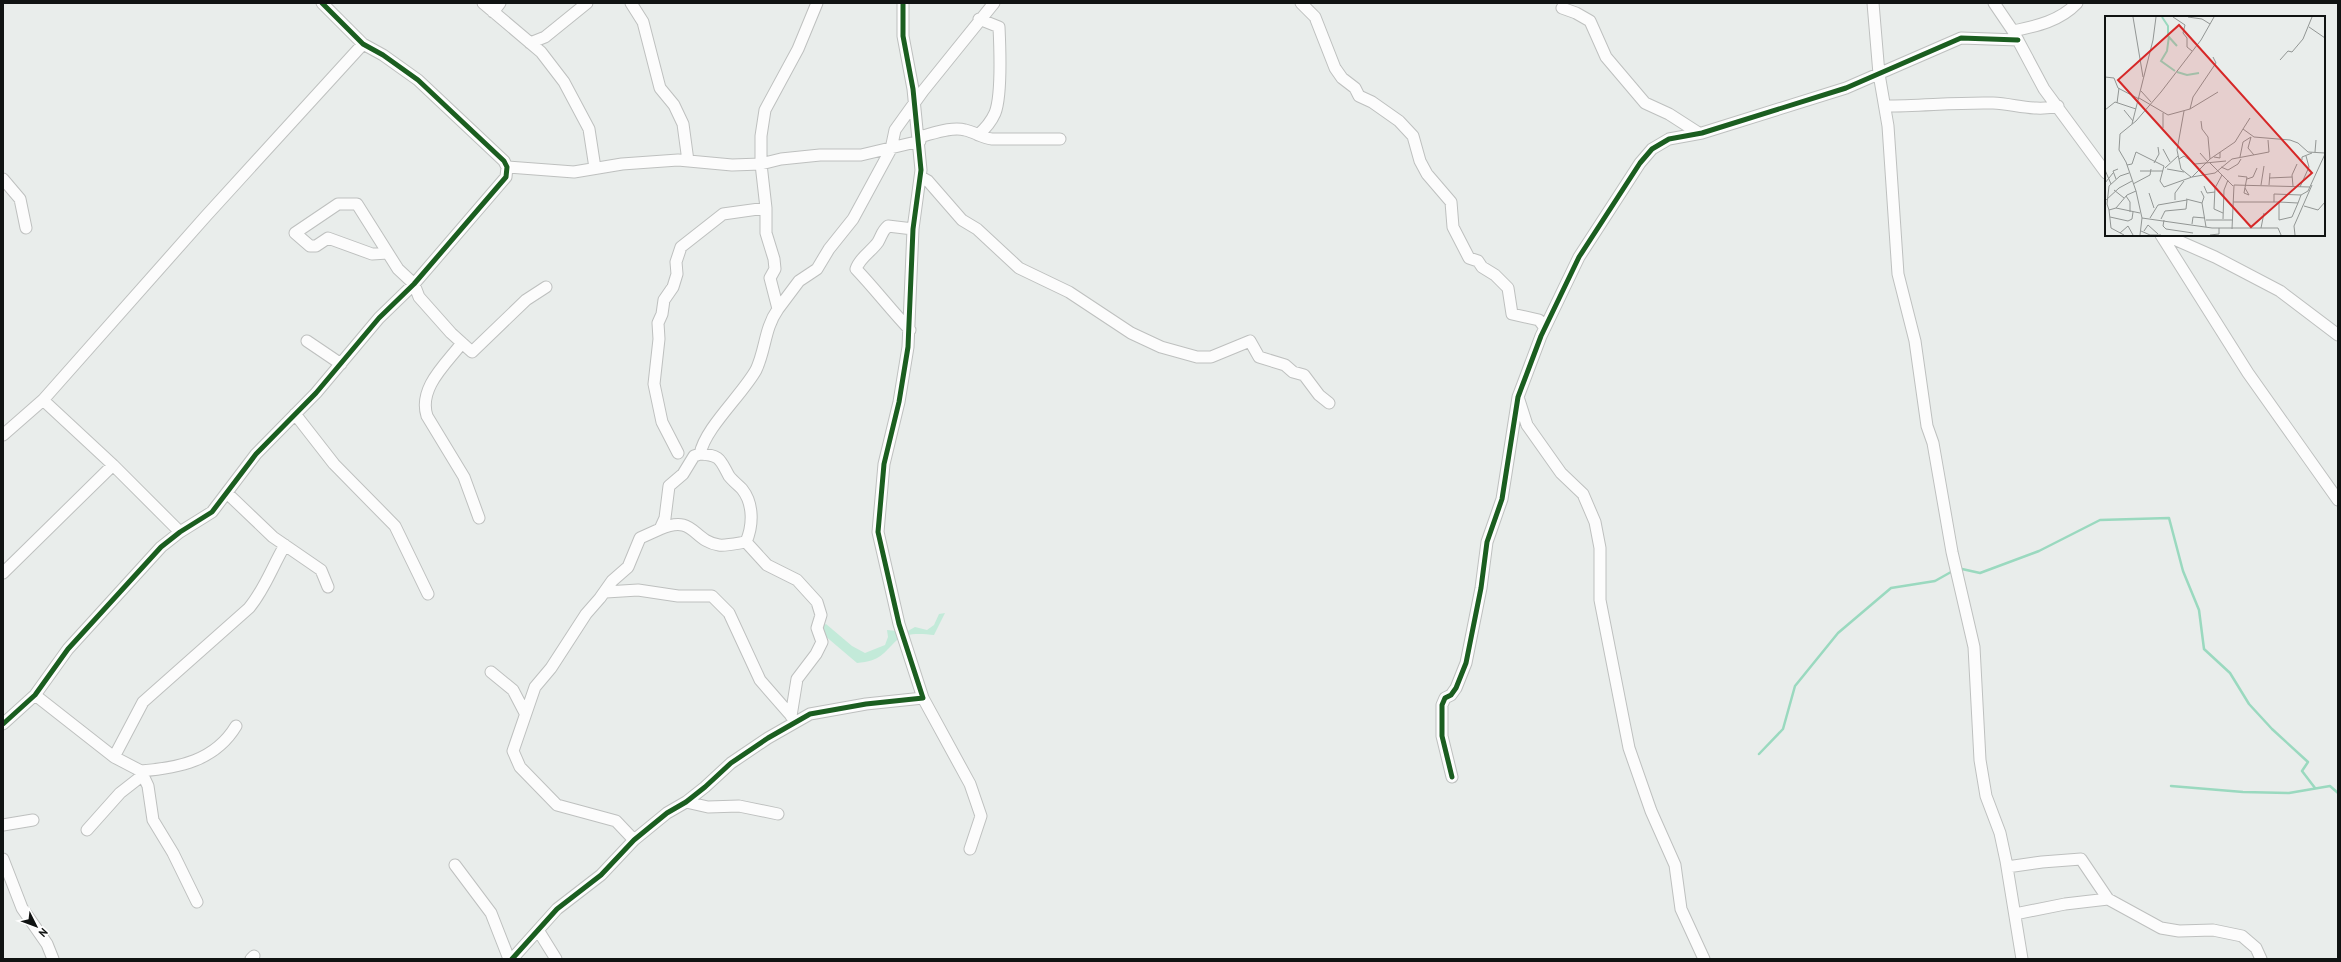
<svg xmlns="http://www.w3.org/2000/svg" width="2341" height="962" viewBox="0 0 2341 962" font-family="'PT Sans',sans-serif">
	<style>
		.green { fill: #c3ead9 }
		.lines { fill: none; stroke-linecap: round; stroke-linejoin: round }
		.stream { stroke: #9ad9bf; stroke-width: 2.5 }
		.minor-casing { stroke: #bec0bf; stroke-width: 13 }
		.minor { stroke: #fcfcfc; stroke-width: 11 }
		.cycleway-casing { stroke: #fff; stroke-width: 8 }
		.cycleway { stroke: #1b5e20; stroke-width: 5 }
		.inset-river { fill: none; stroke: #9ad9bf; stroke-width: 2 }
		.inset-road { fill: none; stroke: #929694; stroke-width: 1 }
		.view { fill: #d62828; fill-opacity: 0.15; stroke: #d62828; stroke-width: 2 }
		.inset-edge { fill: none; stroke: #101312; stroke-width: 2 }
	</style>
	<rect width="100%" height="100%" fill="#e9edeb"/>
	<path class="green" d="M945,613L934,635C923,634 906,632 897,640C882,654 881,661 857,663L817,629L826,624L852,646L865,653L885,645L888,637L887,630L906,632L915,627L927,630L934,625L939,614Z"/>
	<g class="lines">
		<path class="stream" d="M1962,569L1980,573L2039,551L2100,520L2169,518L2183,571L2199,610L2204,649L2230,673L2249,704L2272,729L2308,762L2302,771L2315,788
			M1759,754L1783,729L1795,686L1838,633L1891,588L1935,581L1951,572
			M2171,786L2243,792L2289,793L2330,786L2338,793"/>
		<defs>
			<path id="minor" d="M483,3L541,52L564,82L589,129L595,168
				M631,3L643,22L660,88L674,105L683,124L688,161
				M1301,3L1315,17L1335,68L1342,78L1355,88L1359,96L1372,102L1399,121L1413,136L1420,161L1427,174L1451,202L1453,227L1469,258L1478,261L1482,267L1495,275L1508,288L1512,314L1539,320L1545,328
				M1873,3L1879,74L1888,126L1898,274L1915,341L1927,426L1933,443L1952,552L1974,647L1980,760L1986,796L2000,833L2006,861L2022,959
				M1994,3L2013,31L2044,89L2106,173
				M1562,8L1576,13L1590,21L1606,57L1645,103L1669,114L1697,132
				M493,12L500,3
				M2013,31C2037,26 2060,21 2077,3
				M530,43L545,37L587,3
				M1885,106C1921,106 1958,102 1993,103C2015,104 2036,112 2058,106
				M978,135C985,129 991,122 995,113C1002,95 1000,48 999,27L979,19
				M919,137C932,134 952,126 965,130C975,132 982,138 992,139H1060
				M507,167L574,172L622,164L678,160L732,165L761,164L781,159L820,155H861L920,141
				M921,177L928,181L962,220L977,229L1019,268L1069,292L1131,333L1161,347L1197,357H1211L1250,341L1259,357L1285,365L1293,372L1304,375L1319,395L1329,403
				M3,179L20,199L26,228
				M2161,235L2248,373L2338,500
				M2165,235L2215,257L2280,291L2338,335
				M388,253L372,254L328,238L316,246H310L295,233L338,204H357L398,269L414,284L419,297L451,333L472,352L526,300L546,287
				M778,309L799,281L817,269L829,249L853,219L891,149L895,130L923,91L994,3
				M910,330C891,310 875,289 856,269C860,257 871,252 878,242C882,235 882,231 888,226L913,229
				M307,341L341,364
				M462,343C446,364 418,388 427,416L464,477L479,518
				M1519,400L1527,425L1561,473L1583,494L1595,522L1600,548V600L1629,748L1651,811L1675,865L1681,909L1704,959
				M295,414L334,464L395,526L428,594
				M3,435L43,400L206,216L363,44
				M678,453L662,422L654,384L659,339L658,323L662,314L664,300L673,287L677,274L676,262L681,247L723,214L766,208
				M700,454C721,455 720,460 729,476C733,481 738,485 742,489C754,504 753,526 746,542L767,565L797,580L817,602L821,615L817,628L822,642L816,654L797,679L791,716
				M113,465L180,532
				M228,494L273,537L321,570L328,587
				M660,529C695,514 692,541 719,545C725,546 739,543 746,542
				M3,573L113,465L43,400
				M606,592L638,590L678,596H712L729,613L760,680L794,719
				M491,672L513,690L525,713
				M35,695L114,757L141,771L148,786L153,820L173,853L197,902
				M923,698L970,784L981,816L970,849
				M3,724L35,695L68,649L161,547L180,532L212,512L256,454L316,393L379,318L414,284L506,177L507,167L504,161L418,80L383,55L363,44L322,3
				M114,757L143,702L249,608C265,589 272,567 285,545
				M141,771C178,768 215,761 236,726
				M1452,777L1442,736V705L1445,698L1451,695L1456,688L1466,663L1481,588L1487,542L1502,499L1518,397L1541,336L1579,257L1640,163L1652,149L1669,139L1702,133L1846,88L1961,38L2018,40
				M686,802L708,807L739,806L778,814
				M3,825L33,820
				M87,830L120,793L143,775
				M634,840L616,821L557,805L520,767L513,751L535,687L551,668L586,614L600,598L612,581L628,567L640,538L660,529L665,518L669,486L683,474L694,456L700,454C705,428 742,395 756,370C766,349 764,329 778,309L770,278L775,269L774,259L766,233V208L761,164V136L765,110L798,49L817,3
				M3,859L22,908L47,944L53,959
				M455,865L491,913L509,959
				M2007,867L2042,862L2081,859L2108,899L2161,928L2179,931L2213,930L2242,936L2256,948L2261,959
				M2015,914L2065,904L2108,899
				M538,930L556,959
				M251,959L254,956
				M512,959L557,909L601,875L634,840L667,813L686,802L705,787L731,763L768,738L810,714L866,704L923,698L899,624L878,532L884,464L899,402L908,347L913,229L921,170L913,89L903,36V3"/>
		</defs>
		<use href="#minor" class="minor-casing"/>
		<use href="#minor" class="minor"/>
		<defs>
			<path id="cycleway" d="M3,724L35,695L68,649L161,547L180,532L212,512L256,454L316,393L379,318L414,284L506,177L507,167L504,161L418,80L383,55L363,44L322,3
				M1452,777L1442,736V705L1445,698L1451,695L1456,688L1466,663L1481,588L1487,542L1502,499L1518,397L1541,336L1579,257L1640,163L1652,149L1669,139L1702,133L1846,88L1961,38L2018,40
				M512,959L557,909L601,875L634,840L667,813L686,802L705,787L731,763L768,738L810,714L866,704L923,698L899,624L878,532L884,464L899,402L908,347L913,229L921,170L913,89L903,36V3"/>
		</defs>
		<use href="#cycleway" class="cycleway-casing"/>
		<use href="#cycleway" class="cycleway"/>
	</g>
	<g transform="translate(2105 16)">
		<rect width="220" height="220" fill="#e9edeb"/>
		<path class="inset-river" d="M57,1L63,10V20L72,30M64,20L62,35L56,45L70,55M72,56L82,59L94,57"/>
		<path class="inset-road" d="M28,1L38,61M68,1L80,9L78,17L82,22V31L87,35M83,1L97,3L105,8M204,11L220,22M175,44L183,35L187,36L198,23L207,1M0,61L9,62L13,72L34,83M36,75L46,86M34,82L63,99L85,93L113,76M12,87L14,72M85,93L88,81L111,47L108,41M0,94L10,86L31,93M19,94L28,105M79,95L72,134L76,153L86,161M96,105L97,113L103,121L105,143M27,108L48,24L51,1M58,112V97M138,113L145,102M146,121L143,132L149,139M58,133L65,146M210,136L211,124M95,137L103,146M109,141L115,142V136M135,141L138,126L146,121M74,143L79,140L90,148L121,145M197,144V141L207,137M49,147L54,138L53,131M105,147L128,170M22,149L27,148L31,136L59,150L55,165L59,171L87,161L105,143L130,126L138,113L149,121L185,124L193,127L203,136L220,137M116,151L123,154L133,148L136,143M60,152L73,140M62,153L79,156M0,154L6,168M35,155H58M24,157L15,160L4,170L2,188L4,194L11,192L35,197M117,159L110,172L109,193L118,197M133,160L142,161L139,177L144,179L140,172M87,161L110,157L127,143L164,136L163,124M164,162L187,161M11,163L8,155L13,153M142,163L148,161L152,152M0,167L8,157M28,168L45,159L46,153M156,169L159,150M164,169L165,157M99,170L102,177L110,176M188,170L187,159L192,148M195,171L204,151L201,140M9,174L19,182M96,175L99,181L97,187M44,177L49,192M21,180L25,186V196M81,183L97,187L101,211M1,184L14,172L27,165M70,184V177L79,165M128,186H174V204L187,201L193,187M169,186V178L196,179L203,175L220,138M174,186L193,187L196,179M199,190L213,194L220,186M11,192L22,179L31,175M4,194L6,212L19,219M5,201L23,205L27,203L28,196M37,202L107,212H173L176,219M45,202L53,189L82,184L81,193L60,195L56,203M118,203L119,174L123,164M59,204L58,210L61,213L88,217M101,204H128M87,208L88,201L100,202M156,212L159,197M127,213L129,169L205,171M36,215L45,219H56M39,215L43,209L53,218M15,217L23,210L28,219M35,219L37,202L31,175L21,146L14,134L15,118L31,105L56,76L96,24L109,1M105,219L114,218V212M190,219L189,210L207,169"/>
		<path class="view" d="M74,9L207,157L146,211L13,64Z"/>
		<rect width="220" height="220" class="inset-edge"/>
	</g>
	<rect width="2341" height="962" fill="none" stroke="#101312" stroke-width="8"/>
	<g transform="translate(36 926) rotate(132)" stroke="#ffffff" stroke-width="3" paint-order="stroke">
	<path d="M0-3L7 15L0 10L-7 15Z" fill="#101312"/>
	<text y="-6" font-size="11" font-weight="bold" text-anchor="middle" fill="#101312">N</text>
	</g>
</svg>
